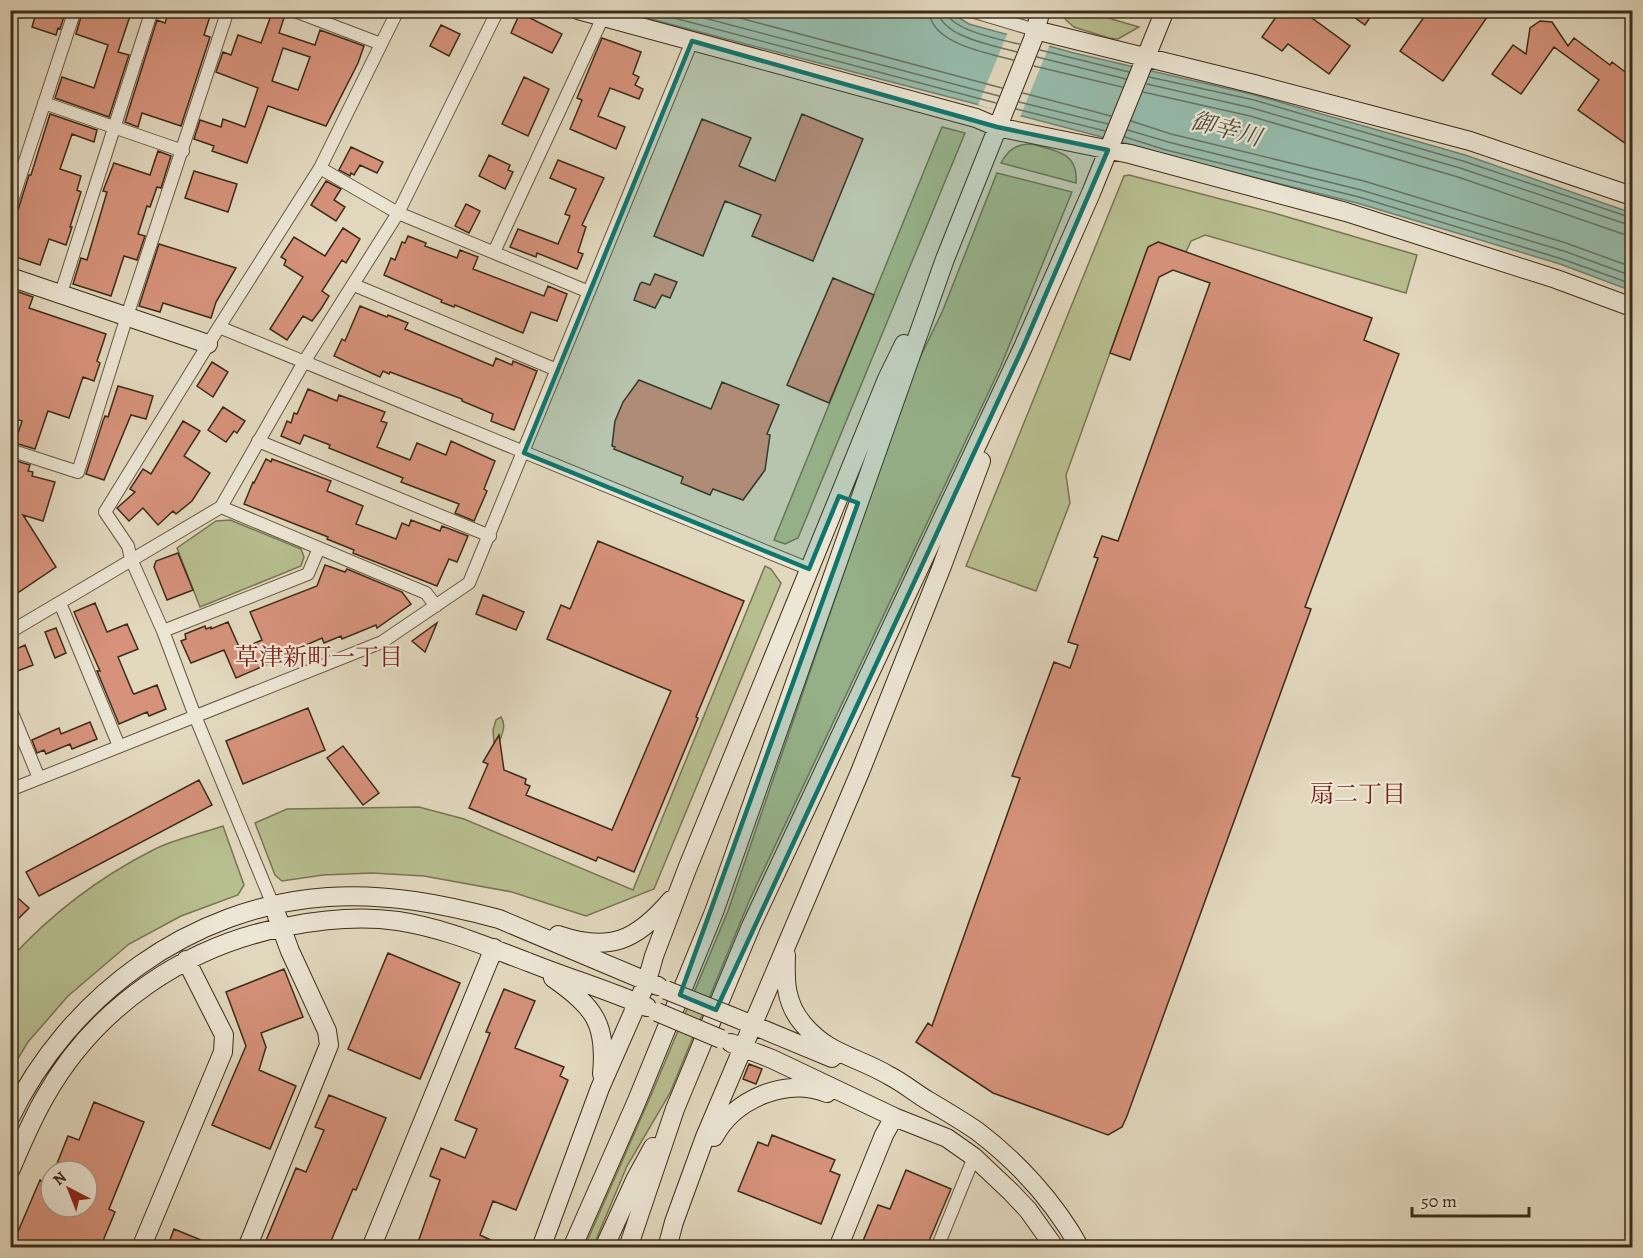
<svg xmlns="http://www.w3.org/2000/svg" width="1643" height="1258" viewBox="0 0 1643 1258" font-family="Alegreya,'Noto Serif JP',serif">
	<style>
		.green { fill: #b7be8f; stroke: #7a7554; stroke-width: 1.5 }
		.water { fill: #96bbab; stroke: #728270; stroke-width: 1.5 }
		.pier { fill: #e2d8be }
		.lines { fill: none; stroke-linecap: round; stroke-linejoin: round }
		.shore { stroke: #6a7462; stroke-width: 1.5 }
		.building { fill: #d6927b; stroke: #3d2c18; stroke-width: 1.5; fill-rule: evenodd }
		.street-casing { stroke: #665742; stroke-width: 14 }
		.secondary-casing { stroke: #3d2c18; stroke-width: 20 }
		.street { stroke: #ece6d5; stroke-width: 12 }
		.secondary { stroke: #ece6d5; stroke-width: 18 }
		.secondary-bridge-casing { stroke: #3d2c18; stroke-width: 20; stroke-linecap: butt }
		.secondary-bridge { stroke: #ece6d5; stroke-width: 18 }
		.marked { fill: #0f766e; fill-opacity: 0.2; stroke: #0f766e; stroke-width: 4.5; stroke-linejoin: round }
		.labels { text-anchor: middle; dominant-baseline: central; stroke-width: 4.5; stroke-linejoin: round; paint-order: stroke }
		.water-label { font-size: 24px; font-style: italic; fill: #53503d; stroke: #ece6d5 }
		.neighbourhood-label { font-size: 24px; fill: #7a1f14; stroke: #ece6d5 }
	</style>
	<rect width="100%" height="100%" fill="#e2d8be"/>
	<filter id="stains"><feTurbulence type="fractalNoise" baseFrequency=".00333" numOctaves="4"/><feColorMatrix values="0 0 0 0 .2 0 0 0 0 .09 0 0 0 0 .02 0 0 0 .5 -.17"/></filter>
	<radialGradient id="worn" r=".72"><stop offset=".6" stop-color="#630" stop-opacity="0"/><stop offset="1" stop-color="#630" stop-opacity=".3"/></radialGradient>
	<path class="green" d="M1062,11H1084L1139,27L1118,39L1109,38L1074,27L1066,20Z
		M942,127L965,133L798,538L785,544L774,540Z
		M1031,144C1054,150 1079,152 1076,183L1001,163C1008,150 1016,144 1031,144Z
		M997,173L1072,192L1000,368L750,899L670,1093L627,1166L593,1247L584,1248L652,1093L728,911L912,374L943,310Z
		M1129,175L1274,213L1417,255L1406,293L1205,235L1191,241L1186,252L1158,242L1148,247L1066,475L1070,503L1036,591L966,566L1124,176Z
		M230,520L301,549L304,557L301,566L200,607L177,548L216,521Z
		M765,566L771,569L781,583L654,889L586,916L512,892L424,876L372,873L323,875L282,881L275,875L255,823L287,809L419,807L464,819L633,890Z
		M501,717C506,724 503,732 500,740L499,736L494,743L493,730L496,720Z
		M223,826L244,885L238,895L181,916L129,944L68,996L28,1042L11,1070V958C51,914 100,877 153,850C174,839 200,834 223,826Z"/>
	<path class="water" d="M620,11H948L969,24L1074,53L1255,95L1465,155L1632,213V291L1560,264L1357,203L1165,155L1140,147Z"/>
	<path class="pier" d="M1008,32L1050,44L1020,117L978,105Z"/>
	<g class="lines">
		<path class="shore" d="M644,10L996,103
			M674,10L999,96
			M710,10L1002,88
			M929,10C930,44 988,53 1013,60
			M938,10C940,37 996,46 1017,52
			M946,10C948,30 1002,40 1019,44
			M1040,50L1129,72
			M1037,57L1126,79
			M1034,66L1122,87
			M1149,77L1254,100L1463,161L1632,218
			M1147,84L1252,108L1460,168L1632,226
			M1143,92L1250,116L1458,177L1623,234L1632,235
			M1023,93L1111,116
			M1019,102L1108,124
			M1016,109L1105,131
			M1131,121L1171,134L1364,181L1566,243L1632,267
			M1128,130L1168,142L1361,190L1564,251L1632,276
			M1125,137L1166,150L1359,197L1562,259L1632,284"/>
	</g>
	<path class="building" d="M37,10H66L60,29L58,28L56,35L32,27Z
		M83,10H132L118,52L129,55L109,117L55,98L62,77L94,88L108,45L76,34Z
		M169,10H212L204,35L210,37L181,126L142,113L138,127L125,122L157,20L165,23Z
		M273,10L285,15L279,33L315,45L320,30L364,46L358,63L326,126L268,106L247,163L212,151L214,146L194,139L200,120L221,127L223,119L245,127L258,88L216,72L223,52L231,55L238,35L261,43ZM283,48L310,57L298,90L272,81Z
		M1281,10H1301L1350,46L1329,74L1288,44L1282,51L1262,37Z
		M1344,10H1375L1365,25Z
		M1429,10H1492L1443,81L1400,51Z
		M520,13L562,34L552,53L511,33Z
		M1540,21L1552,22L1568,46L1574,38L1610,65L1612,62L1632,77V148L1578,110L1599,80L1554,47L1521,94L1492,74L1513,45L1526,54L1530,28Z
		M441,25L460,34L449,56L430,46Z
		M602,38L641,52L633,74L639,77L635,85L643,89L639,99L610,88L598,116L625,127L616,149L570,129L582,100L577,98Z
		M524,77L549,89L528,136L502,124Z
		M50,114L97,130L94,142L72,134L60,169L81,176L77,190L81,192L70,227H72L66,245L49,239L40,265L10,255V215L18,210L29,175H31Z
		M802,114L863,139L813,261L752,236L761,215L725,201L703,256L654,236L702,119L751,138L739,166L775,181Z
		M351,147L383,162L377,173L360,165L354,175L351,173L350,176L339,170Z
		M158,151L171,156L161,188L157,187L150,207L147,206L138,234L145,236L137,260L124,256L111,296L73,284L81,258L87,260L107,192L103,191L114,163L150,175Z
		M489,155L510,165L508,170L513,172L505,189L479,176Z
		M558,160L604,178L582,225L586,227L578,252L583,254L577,269L537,253L536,257L510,247L518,229L558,244L570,216L565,214L576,189L550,178Z
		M194,171L237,184L228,212L185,198Z
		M326,181L341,189L334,200L345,207L336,221L311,205Z
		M466,204L480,211L469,233L455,226Z
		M343,228L360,239L346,263L342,260L322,291L329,296L321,309L312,321L303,316L287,340L270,329L303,277L284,265L286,260L281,257L294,237L325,256Z
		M408,236L426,243L425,246L457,258L460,250L478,257L473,269L544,296L548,286L567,294L557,321L531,312L523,333L455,305L454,307L441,302L442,300L384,275L391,258L395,260L402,242L405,243Z
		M1158,242L1372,318L1364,340L1399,354L1305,607L1311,609L1127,1116L1122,1127L1108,1135L993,1093L916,1042L928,1023L932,1026L1020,778L1012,776L1054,662L1070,668L1078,645L1068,642L1098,558L1094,557L1102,536L1118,541L1210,283L1173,270L1159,277L1130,360L1110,353L1148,247Z
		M159,244L236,268L216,302L211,318L163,303L160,312L139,306Z
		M655,274L677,282L670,298L662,295L655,308L634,300L640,284L642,282L650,285Z
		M833,278L874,295L829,403L787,385Z
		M10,289L33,297L29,308L106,334L97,361L100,363L94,381L83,377L69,418L48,411L35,449L15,443L22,421L10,417Z
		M360,306L387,317L388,315L408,323L405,329L493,366L496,358L512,365L513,361L537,371L514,430L491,421L493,414L462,401V399L390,372L389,374L383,371L380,377L334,356L342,339L345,341Z
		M212,362L228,372L213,397L197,386Z
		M639,380L711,409L722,382L779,405L767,434L770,435L765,470L743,500L713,489L710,495L681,483L683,477L614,449L615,447L612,446L615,421L623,402Z
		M118,386L153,396L146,419L131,415L104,480L86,474L103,421L105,416L108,417Z
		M308,389L337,401L339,395L385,412L381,421L387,423L377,447L410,460L417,443L446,455L451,441L495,461L484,489L487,491L474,521L455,513L459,504L401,482L403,478L329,448L330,445L304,435L300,444L281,436L287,421L291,423L294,413L297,414Z
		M223,407L245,421L237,433L234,431L226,442L208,430Z
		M183,421L200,431L184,456L210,473L192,501L176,514L173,511L158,525L143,508L129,521L117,508L135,492L130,489L143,469L151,474Z
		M10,459L30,465L28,471L33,472L32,476L55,482L43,521L23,515L56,567L10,598Z
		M266,459L271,462L272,459L331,481L327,491L363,506L356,524L396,539L402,523L409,526L411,520L440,531L442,526L468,536L457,562L449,559L437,586L353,553L354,550L327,539L328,537L244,504L253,482L254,483Z
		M598,541L744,601L696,717L698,718L634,872L598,857L596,861L469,808L488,764L483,762L499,735L504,770L526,779L525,784L530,786L526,795L612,830L671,691L547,639L561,605L570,609Z
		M178,553L193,590L167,600L154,567L156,561Z
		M325,565L345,572L347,569L402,592L411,604L377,628L376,625L342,639L341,636L324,643L322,638L267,662L268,664L236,678L224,650L191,663L181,641L186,639L185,634L205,626L206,629L211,627V629L228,622L240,649L262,640L250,612L317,586Z
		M483,595L524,612L516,630L476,614Z
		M95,603L107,632L127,624L138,649L118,657L133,693L134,694L157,685L166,709L149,716L147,712L119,724L97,671H100L74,612Z
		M437,623L425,652L412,641Z
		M56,628L66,653L55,658L45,632Z
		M25,645L33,665L10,674V652Z
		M308,708L325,750L243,784L226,741Z
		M90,722L97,739L72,749L70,744L46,754L44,750L37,753L32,740L59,728L61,734Z
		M343,746L379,793L363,805L327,758Z
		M199,780L212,805L39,896L26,872Z
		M10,891L29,908L10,927Z
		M388,953L460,983L420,1079L348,1049Z
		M284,969L303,1017L261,1033L266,1047L259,1070L296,1086L270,1149L212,1125L246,1046L226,992Z
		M504,989L535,1001L515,1048L564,1067L560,1076L568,1080L516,1210L493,1201L480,1235L508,1248H416L440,1180L430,1176L441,1148L465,1158L477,1129L455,1120L490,1033L486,1032Z
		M749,1064L762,1069L756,1084L743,1079Z
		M329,1095L386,1118L356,1190L353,1189L328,1248H263L296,1168L306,1172L324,1130L315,1127Z
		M94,1102L144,1122L109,1209L115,1212L100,1248H11L40,1180L51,1185V1207H87V1171H54L68,1136L79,1140Z
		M772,1135L835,1160L830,1171L840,1175L821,1224L738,1191L758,1142L768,1146Z
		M906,1170L951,1189L926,1248H860L878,1205L890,1209Z
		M174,1229L218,1247V1248H167Z"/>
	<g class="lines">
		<defs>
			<path id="street" d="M292,10L381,44
				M968,10L1035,30
				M44,103L183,151
				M320,168L398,213L589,292
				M10,207L75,10
				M494,252L603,17
				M354,285L557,370
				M61,293L152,10
				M219,327L809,569
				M258,441L490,536
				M10,450L78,472L127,316L228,10
				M221,507L426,593L436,606
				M60,603L119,746
				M163,631L308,574L319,548
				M10,632L221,507L304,362L398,213L498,10
				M10,708L39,778
				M10,790L382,642L469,583L692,41
				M273,905L195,716L163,631L131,559L128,546L105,512L219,327L320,168L398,10
				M937,1248L974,1157"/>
			<path id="secondary" d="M578,10L976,118L997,127L1130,154L1346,212L1556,279L1632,307
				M1035,30L1254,84L1470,141L1632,196
				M10,277L208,344
				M558,935C610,953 637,940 671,900
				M786,955C785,980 785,1003 803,1024C829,1055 856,1056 888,1075C902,1082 914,1092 927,1100C944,1110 961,1120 977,1131C1018,1162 1055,1203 1080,1248
				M553,978C594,1007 607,1023 602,1074
				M731,1016L832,1058
				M731,1043L772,1059L894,1117L947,1138L974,1157L1011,1192L1028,1210L1055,1248
				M10,1118C69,996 191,906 328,897C386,893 443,904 499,919L658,986
				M714,1137C734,1099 786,1077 827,1093
				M10,1171C21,1146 31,1121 45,1097C96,1006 188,944 290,926C326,919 362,916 398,921C444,928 485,946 528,962C568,978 608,990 647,1007
				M141,1248L223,1052L224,1035L186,960
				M247,1248L329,1045L327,1031L290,951L277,916
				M371,1248L494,948
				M541,1248L600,1088L647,981L654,956L687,869L887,379L904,344
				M572,1248L636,1103L714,912L945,259L1033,39L1041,10
				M604,1248L636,1178L653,1147
				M628,1248L675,1109L751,926L1024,345L1091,193L1165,10
				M667,1248L674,1222L705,1137L860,772L942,566L981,461
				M838,1248L884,1135L894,1117"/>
		</defs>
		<use href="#street" class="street-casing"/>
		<use href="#secondary" class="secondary-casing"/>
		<use href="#street" class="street"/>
		<use href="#secondary" class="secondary"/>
		<defs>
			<path id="secondary-bridge" d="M666,990L731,1016
				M657,1012L721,1039"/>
		</defs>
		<use href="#secondary-bridge" class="secondary-bridge-casing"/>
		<use href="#secondary-bridge" class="secondary-bridge"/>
	</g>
	<path class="marked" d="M692,41L997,127L1108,150L1024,345L716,1010L680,995L858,503L839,496L809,569L524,453Z"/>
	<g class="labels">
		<g class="water-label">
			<text transform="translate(1226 129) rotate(15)">御幸川</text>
		</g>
		<g class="neighbourhood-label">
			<text x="319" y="657">草津新町一丁目</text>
			<text x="1358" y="794">扇二丁目</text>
		</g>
	</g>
	<rect width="1643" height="1258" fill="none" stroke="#e2d8be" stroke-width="36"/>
	<rect x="12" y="12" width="1619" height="1234" fill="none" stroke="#3d2c18" stroke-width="3"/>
	<rect x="18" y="18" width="1607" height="1222" fill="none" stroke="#3d2c18" stroke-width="1.5"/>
	<g transform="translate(69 1189) rotate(318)"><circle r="28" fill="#ece6d5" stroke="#a69c89" stroke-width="1.5"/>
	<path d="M0-4.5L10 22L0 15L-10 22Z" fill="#8f2418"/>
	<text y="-9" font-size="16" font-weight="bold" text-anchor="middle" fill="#3d2c18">N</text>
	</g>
	<path d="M1412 1207v9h117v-9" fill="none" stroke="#3d2c18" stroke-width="3"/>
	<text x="1421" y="1207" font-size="18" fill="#3d2c18" stroke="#ece6d5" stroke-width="4.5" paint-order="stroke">50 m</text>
	<rect width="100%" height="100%" filter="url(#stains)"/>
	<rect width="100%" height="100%" fill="url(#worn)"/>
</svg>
